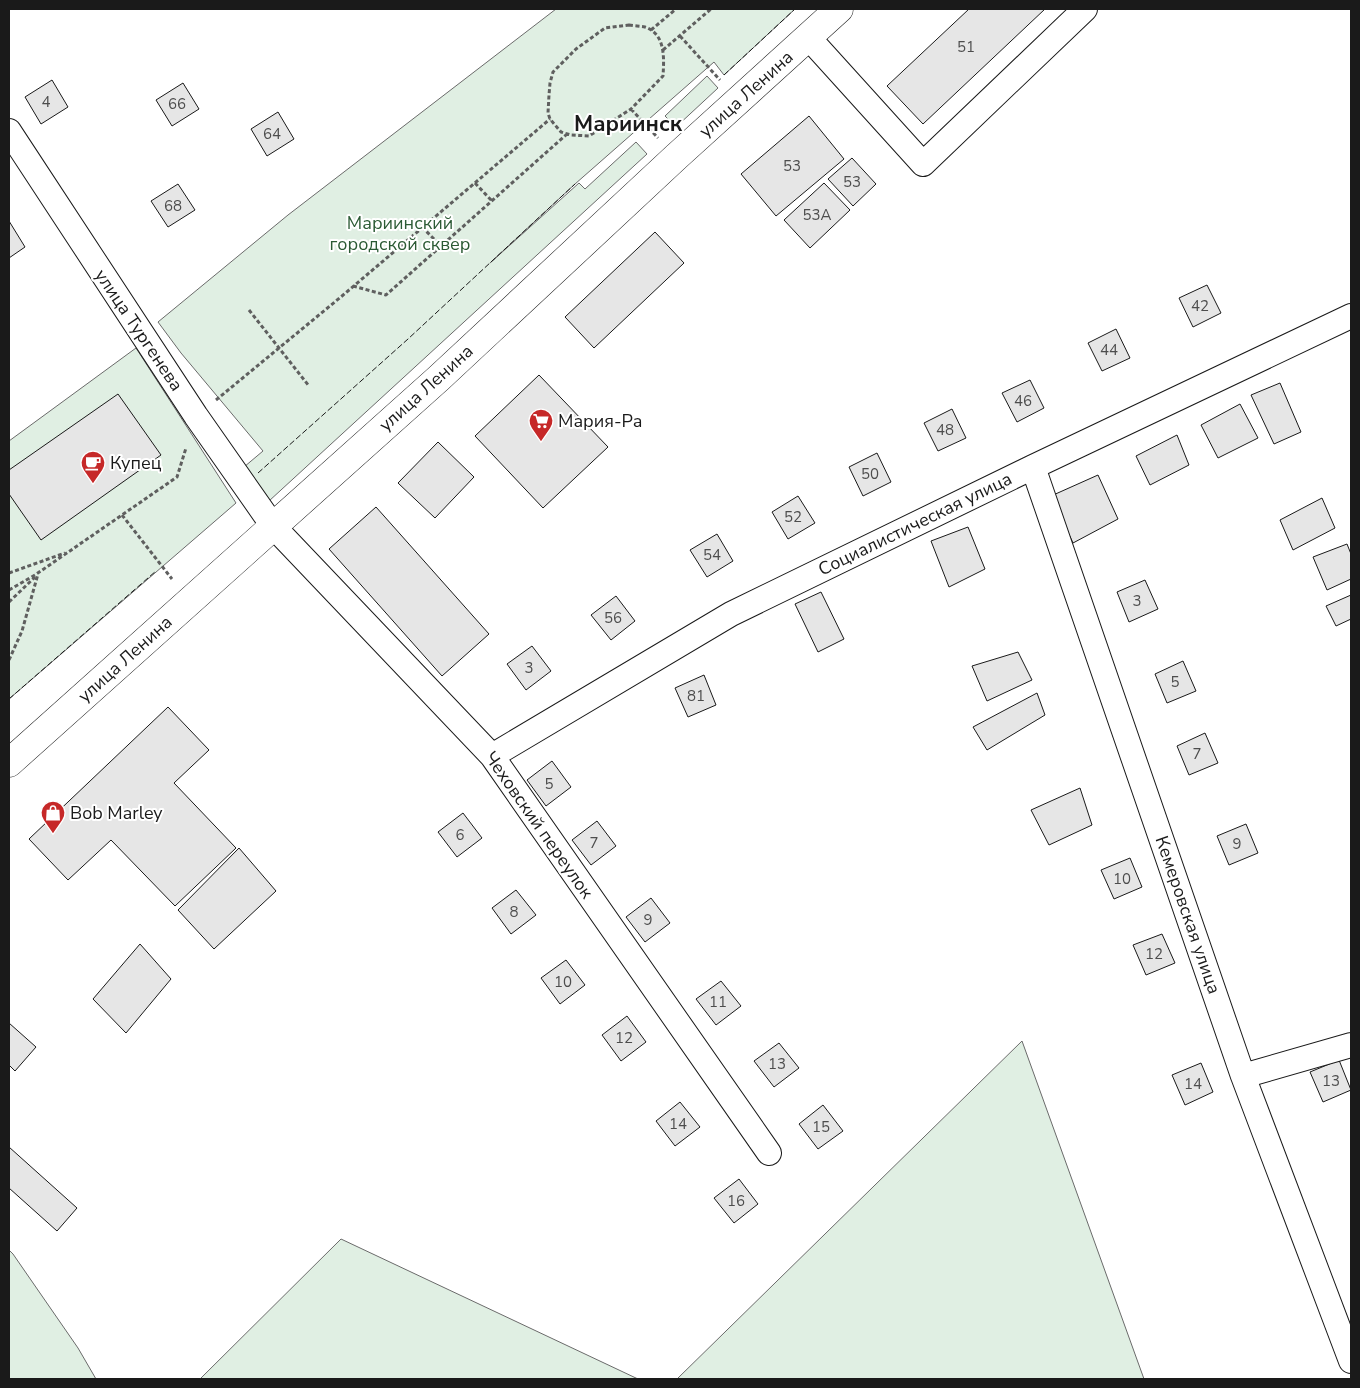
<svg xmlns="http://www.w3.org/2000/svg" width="1360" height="1388" viewBox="0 0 1360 1388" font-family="'Nunito Sans',sans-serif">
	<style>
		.green { fill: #e0efe3; stroke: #6a6a6a }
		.building { fill: #e6e6e6; stroke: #1a1a1a }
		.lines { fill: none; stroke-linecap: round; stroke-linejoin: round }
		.street-casing { stroke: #1a1a1a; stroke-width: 26 }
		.secondary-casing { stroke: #1a1a1a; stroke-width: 29 }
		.path { stroke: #5f5f5f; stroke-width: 3; stroke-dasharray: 4 2.5; stroke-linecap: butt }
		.street { stroke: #fff; stroke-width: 24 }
		.secondary { stroke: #fff; stroke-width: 28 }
		.fence { stroke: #1a1a1a; stroke-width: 1; stroke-dasharray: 6 2.5; stroke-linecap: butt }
		.labels { text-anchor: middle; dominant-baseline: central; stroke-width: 4; stroke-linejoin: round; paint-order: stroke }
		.number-label { font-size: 15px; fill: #4d4d4d }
		.street-label { font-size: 18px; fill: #1a1a1a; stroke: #fff }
		.park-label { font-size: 18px; fill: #2b5a34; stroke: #fff }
		.poi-label { font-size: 18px; fill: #1a1a1a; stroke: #fff; text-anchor: start }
		.district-label { font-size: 22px; font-weight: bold; fill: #1a1a1a; stroke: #fff }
	</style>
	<rect width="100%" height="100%" fill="#fff"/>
	<path class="green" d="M556,9H795L724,75L714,62L575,184L490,263L579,183L585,189L636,142L647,154L269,501L244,467L263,451L181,353L158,322L288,215Z
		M707,76L718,88L676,127L665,116Z
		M136,348L236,503L9,699V441Z
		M1022,1041L1144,1379H677Z
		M341,1239L638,1379H200Z
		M9,1250L13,1254L78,1348L96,1379H9Z"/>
	<path class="building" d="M969,9H1045L923,124L887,86Z
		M52,80L68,107L41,124L25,97Z
		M183,83L199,109L172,126L156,100Z
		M278,112L294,139L267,156L251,129Z
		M809,116L844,159L776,216L741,174Z
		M852,158L876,184L853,206L828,179Z
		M824,183L850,210L810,248L784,220Z
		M178,184L195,210L168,227L151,201Z
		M9,221L25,247L9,258Z
		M655,232L684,263L594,348L565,317Z
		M1207,285L1221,313L1193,327L1179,298Z
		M1116,329L1130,358L1102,371L1088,343Z
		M539,375L608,447L543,508L475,436Z
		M1030,380L1044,408L1017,422L1002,393Z
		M1280,383L1301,432L1274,444L1251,395Z
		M118,394L161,455L41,540L9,494V470Z
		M1240,404L1258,438L1218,458L1201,425Z
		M952,409L966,438L938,451L924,423Z
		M1177,435L1189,465L1150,485L1136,456Z
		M438,442L474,477L435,518L398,483Z
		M877,453L891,482L863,496L849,467Z
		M1098,475L1118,519L1073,543L1051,496Z
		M798,496L815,523L788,539L772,512Z
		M1322,498L1335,528L1293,550L1280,520Z
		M376,507L489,634L442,676L329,549Z
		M968,527L985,569L949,587L931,541Z
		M717,534L733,561L707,577L690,550Z
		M1347,544L1351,554V579L1327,590L1313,557Z
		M1145,580L1158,609L1129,622L1117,592Z
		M821,592L844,639L818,652L795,604Z
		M1351,595V619L1336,626L1326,606Z
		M616,596L635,621L611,640L591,615Z
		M532,646L551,671L526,690L507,664Z
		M1018,652L1032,680L987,701L972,666Z
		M1183,661L1196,691L1167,703L1155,674Z
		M704,675L716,705L688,717L675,688Z
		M1037,693L1045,715L987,750L973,727Z
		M168,707L209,750L174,783L236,848L175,906L111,840L68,880L29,839Z
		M1205,733L1218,763L1189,775L1177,746Z
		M552,761L571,787L546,806L527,780Z
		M1080,788L1092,825L1049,845L1031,810Z
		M463,813L482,838L457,857L438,832Z
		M597,821L616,846L591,865L572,840Z
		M1246,824L1258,853L1229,865L1217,836Z
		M239,848L276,891L214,949L178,910Z
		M1130,858L1142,887L1114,899L1101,870Z
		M516,890L536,915L511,934L492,908Z
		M651,898L670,923L645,942L626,917Z
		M1162,934L1175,963L1146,975L1133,945Z
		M140,944L171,979L126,1033L93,999Z
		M566,960L585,985L560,1004L541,978Z
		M721,981L741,1006L716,1025L696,999Z
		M627,1016L646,1042L621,1061L602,1035Z
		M9,1023L36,1047L15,1071L9,1065Z
		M779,1043L799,1068L774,1087L754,1061Z
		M1339,1060L1351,1090L1323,1102L1310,1072Z
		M1201,1063L1213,1092L1185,1105L1172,1075Z
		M680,1102L700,1127L675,1146L656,1121Z
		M823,1105L843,1131L818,1149L799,1124Z
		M9,1147L77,1208L57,1231L9,1188Z
		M739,1179L758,1204L734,1223L714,1198Z"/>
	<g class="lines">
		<defs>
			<path id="street" d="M808,37L923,164L1085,9
				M9,131L196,416L273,526L492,756L769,1153
				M1033,467L1243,1076L1351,1361
				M492,756L731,614L1033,467L1351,316
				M1243,1076L1351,1045"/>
			<path id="secondary" d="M9,763L439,378L676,157L839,9"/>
		</defs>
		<use href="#street" class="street-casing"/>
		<use href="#secondary" class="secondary-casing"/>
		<path class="path" d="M629,25C634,26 640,26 645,27C666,34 664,59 663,76L631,109L589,136L571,135L561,132L550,119L548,113L549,95L550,83L553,72L576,49L605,28Z
			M651,30L676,9
			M680,36L720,80
			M663,50L711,9
			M631,109L658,138
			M475,183L492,201
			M422,227L441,246
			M353,286L386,295L567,134
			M249,310L309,386
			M216,400L342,296L550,119
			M122,515L172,579
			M9,573L65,553
			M9,590L35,575L177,477L186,448
			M9,602L35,577
			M9,660L22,631L38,574"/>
		<use href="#street" class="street"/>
		<use href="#secondary" class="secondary"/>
		<path class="fence" d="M724,75L795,9
			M258,473L408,339L575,184
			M9,699L156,571"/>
	</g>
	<defs>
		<symbol id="supermarket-pin" viewBox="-11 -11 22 30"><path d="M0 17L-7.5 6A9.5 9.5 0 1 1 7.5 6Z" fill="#c62828" stroke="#fff"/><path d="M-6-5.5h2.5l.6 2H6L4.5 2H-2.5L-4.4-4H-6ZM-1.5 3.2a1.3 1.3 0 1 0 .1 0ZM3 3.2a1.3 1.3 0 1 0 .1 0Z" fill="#fff"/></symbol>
		<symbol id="cafe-pin" viewBox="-11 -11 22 30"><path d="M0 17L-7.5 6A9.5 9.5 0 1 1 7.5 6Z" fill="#c62828" stroke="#fff"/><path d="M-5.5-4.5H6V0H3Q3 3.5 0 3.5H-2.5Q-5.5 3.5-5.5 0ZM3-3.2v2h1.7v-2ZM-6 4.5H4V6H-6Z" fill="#fff"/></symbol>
		<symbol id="shop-pin" viewBox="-11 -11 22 30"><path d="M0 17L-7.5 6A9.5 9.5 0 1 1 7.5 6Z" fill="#c62828" stroke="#fff"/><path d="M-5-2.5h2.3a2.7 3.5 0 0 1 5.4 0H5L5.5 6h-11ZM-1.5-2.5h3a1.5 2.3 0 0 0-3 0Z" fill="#fff"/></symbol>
	</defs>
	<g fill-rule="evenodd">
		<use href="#supermarket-pin" x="527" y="407" width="28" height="38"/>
		<use href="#cafe-pin" x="79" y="449" width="28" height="38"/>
		<use href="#shop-pin" x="39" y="799" width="28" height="38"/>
	</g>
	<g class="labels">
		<g class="number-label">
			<text x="966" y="47">51</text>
			<text x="46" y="102">4</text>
			<text x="177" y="104">66</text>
			<text x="272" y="134">64</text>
			<text x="792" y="166">53</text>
			<text x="852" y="182">53</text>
			<text x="173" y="206">68</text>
			<text x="817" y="215">53А</text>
			<text x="1200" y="306">42</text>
			<text x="1109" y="350">44</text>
			<text x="1023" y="401">46</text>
			<text x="945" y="430">48</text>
			<text x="870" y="474">50</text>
			<text x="793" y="517">52</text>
			<text x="712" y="555">54</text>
			<text x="1137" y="601">3</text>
			<text x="613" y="618">56</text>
			<text x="529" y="668">3</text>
			<text x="1175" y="682">5</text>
			<text x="696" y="696">81</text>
			<text x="1197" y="754">7</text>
			<text x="549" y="784">5</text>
			<text x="460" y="835">6</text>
			<text x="594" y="843">7</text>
			<text x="1237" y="844">9</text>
			<text x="1122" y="879">10</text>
			<text x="514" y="912">8</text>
			<text x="648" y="920">9</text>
			<text x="1154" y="954">12</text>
			<text x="563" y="982">10</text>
			<text x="718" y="1002">11</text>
			<text x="624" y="1038">12</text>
			<text x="777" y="1064">13</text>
			<text x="1331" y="1081">13</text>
			<text x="1193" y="1084">14</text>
			<text x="678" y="1124">14</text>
			<text x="821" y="1127">15</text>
			<text x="736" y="1201">16</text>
		</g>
		<g class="street-label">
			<text transform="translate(746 94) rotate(-42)">улица Ленина</text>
			<text transform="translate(139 330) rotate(56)">улица Тургенева</text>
			<text transform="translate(426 388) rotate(-42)">улица Ленина</text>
			<text transform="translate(915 524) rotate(-26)">Социалистическая улица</text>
			<text transform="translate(125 659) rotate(-42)">улица Ленина</text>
			<text transform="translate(539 825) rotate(55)">Чеховский переулок</text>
			<text transform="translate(1188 915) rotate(71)">Кемеровская улица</text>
		</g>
		<g class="park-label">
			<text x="400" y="223">Мариинский<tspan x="400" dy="21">городской сквер</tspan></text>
		</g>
		<g class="poi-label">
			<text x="558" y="421">Мария-Ра</text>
			<text x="110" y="463">Купец</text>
			<text x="70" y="813">Bob Marley</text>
		</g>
		<g class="district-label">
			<text x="628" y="124">Мариинск</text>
		</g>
	</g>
	<rect width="1360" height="1388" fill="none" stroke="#1a1a1a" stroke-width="20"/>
</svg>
